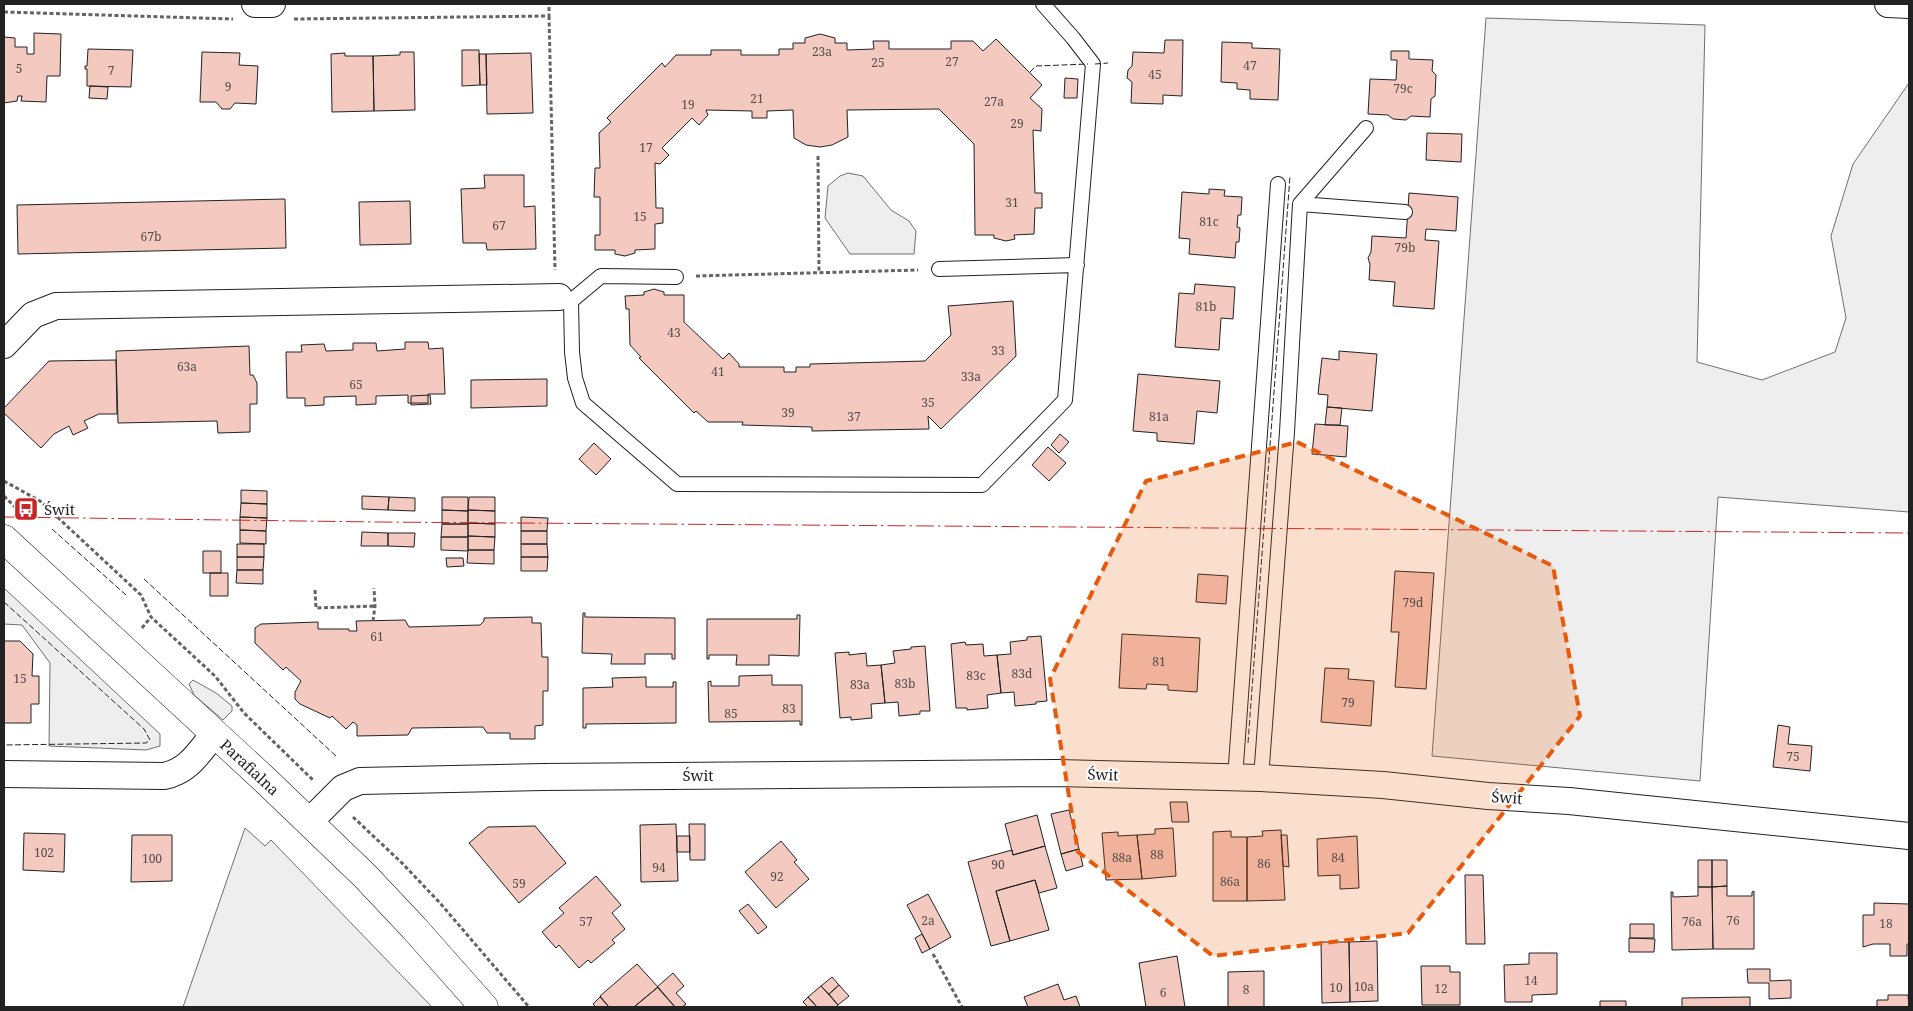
<svg xmlns="http://www.w3.org/2000/svg" width="1913" height="1011" viewBox="0 0 1913 1011" font-family="'Noto Serif',serif">
	<style>
		.green { fill: #eee; stroke: #6f6f6f }
		.building { fill: #f3c9c0; stroke: #222 }
		.lines { fill: none; stroke-linecap: round; stroke-linejoin: round }
		.service-casing { stroke: #222; stroke-width: 16 }
		.minor-casing { stroke: #222; stroke-width: 28 }
		.tertiary-casing { stroke: #222; stroke-width: 29 }
		.path { stroke: #646464; stroke-width: 3; stroke-dasharray: 4 2.5; stroke-linecap: butt }
		.service { stroke: #fff; stroke-width: 14 }
		.minor { stroke: #fff; stroke-width: 26 }
		.tertiary { stroke: #fff; stroke-width: 28 }
		.fence { stroke: #222; stroke-width: 1; stroke-dasharray: 6 2.5; stroke-linecap: butt }
		.power { stroke: #c62828; stroke-width: 1; stroke-dasharray: 18 4 2.5 4; stroke-linecap: butt }
		.marked { fill: #e8590c; fill-opacity: 0.2; stroke: #e8590c; stroke-width: 4; stroke-dasharray: 10 6; stroke-linejoin: round }
		.labels { text-anchor: middle; dominant-baseline: central; stroke-width: 4; stroke-linejoin: round; paint-order: stroke }
		.number-label { font-size: 12px; fill: #564c4a }
		.poi-label { font-size: 15px; fill: #222; stroke: #fff; text-anchor: start }
		.street-label { font-size: 15px; fill: #222; stroke: #fff }
	</style>
	<rect width="100%" height="100%" fill="#fff"/>
	<path class="green" d="M1486,18L1705,25L1697,362L1762,380L1835,352L1846,318L1831,236L1853,164L1909,83V512L1718,497L1700,781L1432,756Z
		M848,173L863,176L891,210L909,221L916,231L914,254H850L825,218L828,186L840,176Z
		M4,588L160,734V746L146,750L49,746L50,663L22,625L4,624Z
		M193,680L216,693L232,706V711L223,720L194,695L189,684Z
		M245,828L265,846L271,840L432,1007H183Z"/>
	<path class="building" d="M34,33L61,34L60,76H47L46,102L21,101L22,96H18L17,101L4,103V37L15,38V47H27V54H34Z
		M820,34L835,38V43H847V50L874,49L873,41H889V49H951V41H973L983,51L996,39L1042,85L1030,98L1042,109L1041,131L1033,130L1035,193H1042V208H1035L1034,234L1014,235L1015,239L1006,241L994,238V235H975L974,144L939,109L847,110L848,137L832,145L820,147L806,145L794,138L793,110L767,111V118H752V111L706,110L708,115L699,125L692,118L662,148L669,155L660,164L655,163L656,208H663V223L655,224V249L635,250V253L625,256L615,254V250H595V235H600V197H594L595,168H600L599,133L611,122L607,118L662,63L665,67L676,55H711V50H741V55H779V49H793V43H805V38Z
		M1165,40H1183L1182,96L1163,95V104L1131,103L1132,82L1127,78L1128,70L1132,66L1133,52L1164,53Z
		M1222,42L1252,43V48L1280,49L1278,100L1250,99V90L1237,89V83L1221,82Z
		M88,49L133,50L131,87L87,86V69H85V66H87Z
		M462,50H479L480,85L462,86Z
		M1391,51H1409V59L1433,60L1432,71L1436,75L1435,96L1431,99L1430,117L1411,116L1406,120L1393,119L1388,115L1368,114L1370,79L1396,80L1397,60H1391Z
		M202,52L240,53L239,65L258,66L256,104L235,103L230,109H222L216,102H200Z
		M400,52H414L415,110L374,111L373,56L400,55Z
		M345,53V56H373L374,111L332,112L331,54Z
		M531,53L533,113L487,114L486,54Z
		M479,54H486L487,85H480Z
		M1065,78L1078,79L1077,98H1064Z
		M90,86L108,87L107,99L89,98Z
		M1427,133L1462,134L1461,162L1426,160Z
		M484,175H524V207L535,206L536,249L487,250L486,243H463L461,189L485,188Z
		M1209,189L1225,190L1224,196L1242,197L1241,215H1238L1237,227L1240,228L1239,242H1236L1235,258L1189,254L1190,239L1179,238L1182,192L1209,194Z
		M1409,193L1458,197L1456,231L1426,229L1425,240L1439,241L1434,309L1393,306L1395,282L1369,280L1370,264L1368,258L1371,252L1372,236L1406,238Z
		M285,199L286,248L18,254L17,205Z
		M410,201L411,244L360,245L359,202Z
		M1195,284L1235,287L1233,319L1221,318L1219,350L1175,347L1179,293L1194,294Z
		M654,289L664,292V295H684V322L723,359L729,353L739,364V367H784V372H796V367H810V364L925,361L951,335L948,306L1013,301L1016,356L941,429L928,416L929,429L812,431V427L742,425L743,422H708L696,411L694,413L639,358L641,357L630,345L629,309H626L625,296L644,295V292Z
		M405,342H428L429,349L443,348L445,394H428V403H408V395L376,396V404L356,405V396L324,397V405L305,406V398H287L286,352H302L301,345L324,344L326,351L353,350V343H376L377,351L405,349Z
		M249,346L250,375H253L257,383V404H250V432L218,433L217,421L118,423L116,351Z
		M1339,351L1377,354L1372,411L1327,407L1328,395L1318,394L1322,358L1339,360Z
		M116,360L117,414H99L84,421L88,428L73,435L69,426L54,434L41,448L4,413V408L49,361Z
		M1138,374L1220,381L1217,413L1197,411L1194,444L1157,441V433L1133,431Z
		M547,379V406L471,408V380Z
		M430,395L431,404L411,405V396Z
		M1327,407L1342,408L1340,425H1325Z
		M1315,424L1348,426L1346,457L1312,454Z
		M1060,434L1069,442L1059,453L1051,445Z
		M594,443L611,459L596,475L579,459Z
		M1048,447L1066,463L1049,481L1032,465Z
		M241,490L267,491V504L241,503Z
		M362,496L389,497L388,510L362,509Z
		M389,497L415,498V511L388,510Z
		M442,497H468V511L442,510Z
		M469,497H495V511L468,510Z
		M241,503L267,504V518L240,517Z
		M442,510L468,511V524H442Z
		M468,510L495,511V524L468,523Z
		M240,517L267,518L266,531L240,530Z
		M521,517L548,518L547,531H521Z
		M468,523L495,524V537L468,536Z
		M442,524H468V537H441Z
		M240,530L266,531V544L240,543Z
		M521,531H547V544H521Z
		M362,532L388,533V546H361Z
		M388,533H415L414,547L388,546Z
		M468,536L495,537L494,550H468Z
		M441,537H468V551L441,550Z
		M237,544H264V557H237Z
		M521,544H547L548,557H521Z
		M468,550H494V564L467,563Z
		M203,551H221V573H203Z
		M237,557H264L263,570H237Z
		M521,557H548L547,571H521Z
		M446,558H463L464,566L447,567Z
		M237,570H263V584L236,583Z
		M1395,571L1434,573L1426,689L1395,687L1399,632H1391Z
		M210,573H228V596H210Z
		M1198,574L1228,576L1226,604L1196,602Z
		M583,613H585V617L675,618V659H672V654H645V664H611L612,654L582,653Z
		M797,615H800L799,656L769,655V665H736L737,655H709V659H707V619H797Z
		M532,617V623H541L542,657H548V691H543V725L535,726V739H510V733H487L483,727L412,728L408,735L357,736V725L353,722L346,729L332,716L330,718L300,704L295,699V692L301,681L286,667L283,670L255,643V628L261,624L318,622V629H349V631H357L356,621L405,620L409,627L480,625L484,621V618Z
		M1122,634L1200,638L1197,692L1168,690V685L1147,684L1146,689L1119,688Z
		M1041,636L1047,701L1036,702V704L1015,706L1014,692L1001,693L997,655L1011,654L1010,642L1027,640V637Z
		M4,641H20L33,654L32,676H39V704H31V723H4Z
		M965,642L966,645L983,644L984,656L997,655L1001,693L987,695L988,708L967,710V708H956L951,644Z
		M925,646L930,711H920V714L899,716L898,702L885,703L881,665L895,663L893,651L911,649V647Z
		M849,652V655L866,653L867,666L881,665L885,703L871,704L872,718L851,720V717L840,718L835,653Z
		M1325,668L1349,669L1348,679L1374,681L1371,726L1321,722Z
		M772,675V685H802V725H800V721L709,722L708,682L711,681V686H739V676Z
		M646,677V687H673V682H676V723L586,724V728H583V688L613,687L612,678Z
		M1778,725L1790,727L1788,744L1812,746L1810,771L1773,767Z
		M1170,802H1187L1189,822H1172Z
		M1069,810L1079,849L1061,854L1051,814Z
		M1037,815L1045,846L1013,855L1005,824Z
		M676,824L678,881L641,882L640,825Z
		M689,824H705V860H690Z
		M535,826L566,863L519,903L469,843L488,827Z
		M1173,828L1176,876L1142,879L1137,835L1155,834V829Z
		M1281,830L1285,900L1247,901V837L1263,836L1262,831Z
		M1231,831V837H1247V901H1213V832Z
		M1118,832V836L1137,835L1142,879L1106,880L1102,833Z
		M24,833L65,834L64,872L23,870Z
		M132,835H172V881L131,882Z
		M1281,835H1287L1289,867L1283,866Z
		M677,836H690V852H677Z
		M1357,836L1359,888L1340,889V875L1318,876L1317,839Z
		M781,841L797,860L794,862L809,879L776,908L745,872Z
		M1045,846L1057,888L1039,893L1035,880L996,891L1010,941L991,946L968,862L1012,850L1013,855Z
		M1079,849L1083,866L1066,871L1061,854Z
		M1698,860H1712V887H1698Z
		M1712,860H1727V886L1712,887Z
		M1465,875H1483L1485,944H1466Z
		M596,876L621,905L612,913L625,929L612,940L615,943L591,963L588,960L579,968L559,945L556,948L542,932L564,913L559,908Z
		M1035,880L1049,930L1010,941L996,891Z
		M1727,886V896H1752V892L1754,891V949H1713L1712,887Z
		M1698,887H1712L1713,949L1672,950L1671,892H1673V897L1698,896Z
		M928,894L951,937L930,949L907,905Z
		M1874,903L1909,904V944H1907V956H1890V944H1873L1863,947V915H1874Z
		M748,904L767,927L758,934L739,911Z
		M1630,924H1654V938H1630Z
		M922,934L930,949L922,953L915,938Z
		M1629,938L1655,939L1654,952H1629Z
		M1377,941L1378,1001L1350,1002L1349,942Z
		M1321,942H1349L1350,1002L1322,1003Z
		M1529,953H1557V994L1532,995V1002H1505L1504,965L1529,964Z
		M1177,956L1185,1007H1146L1139,963Z
		M637,964L658,987L634,1007H609L600,996Z
		M1421,966H1450V972H1460V1005H1422Z
		M1747,969H1770V981L1791,980V998L1769,999V983H1748Z
		M1264,971V1007H1228V972Z
		M673,973L684,986L676,993L686,1004L682,1007H675L657,987Z
		M832,977L839,985L829,994L821,986Z
		M1058,984L1064,1000L1076,996L1080,1007H1028L1024,997Z
		M839,985L849,996L838,1005L829,994Z
		M821,986L838,1005L836,1007H817L808,997Z
		M658,987L675,1007H634Z
		M1888,995H1908L1909,1007H1877V1000H1888Z
		M600,997L609,1007H596L593,1004Z
		M808,997L817,1007H808L803,1002Z
		M1750,997V1007H1682V998Z
		M1600,1001H1626V1007H1600Z"/>
	<g class="lines">
		<defs>
			<path id="service" d="M1366,128L1300,204L1405,212
				M939,269L1077,265
				M559,297L571,301L572,352L575,378L583,403L677,484L982,485L1065,400L1093,64L1073,38L1043,4
				M571,301L601,276L676,277
				M1235,778L1278,184
				M1261,778L1287,432L1300,204"/>
			<path id="minor" d="M255,4H272
				M1888,4L1909,5
				M4,345L33,315L56,306L559,297
				M4,774L164,776C189,771 199,752 214,734
				M309,822L343,788L360,781L543,777L1057,773L1261,778L1383,785L1488,796L1569,801L1909,836"/>
			<path id="tertiary" d="M4,539L264,779L365,876L414,928L484,1007"/>
		</defs>
		<use href="#service" class="service-casing"/>
		<use href="#minor" class="minor-casing"/>
		<use href="#tertiary" class="tertiary-casing"/>
		<path class="path" d="M4,12L233,19
			M549,16L555,270
			M294,19L549,16V4
			M818,156L819,273
			M696,276L918,270
			M4,481L40,501L141,595L151,617L215,676L244,713L313,780
			M4,496L21,513
			M315,590L316,608L375,606
			M373,621L375,606L374,588
			M142,628L151,617
			M353,817L402,863L440,903L529,1007
			M933,954L962,1007"/>
		<use href="#service" class="service"/>
		<use href="#minor" class="minor"/>
		<use href="#tertiary" class="tertiary"/>
		<path class="fence" d="M1095,64L1108,63
			M1030,72L1036,66L1088,64
			M22,504L34,511
			M52,529L126,595
			M144,579L336,756
			M4,602L144,729L150,740L146,743L4,745
			M1248,743L1290,176"/>
		<path class="power" d="M4,517L376,522L1909,533"/>
	</g>
	<path class="marked" d="M1297,442L1553,566L1580,716L1408,933L1213,956L1078,852L1050,679L1146,481Z"/>
	<defs>
		<symbol id="bus-square" viewBox="-11 -11 22 22"><rect x="-9" y="-9" width="18" height="18" rx="4" fill="#c62828" stroke="#fff"/><path d="M-5-6H5V4H4V6H2V4H-2V6H-4V4H-5ZM-3.5-4V0h7V-4ZM-3.5 1.2v1.5H-2V1.2ZM2 1.2v1.5H3.5V1.2Z" fill="#fff"/></symbol>
	</defs>
	<g fill-rule="evenodd">
		<use href="#bus-square" x="12" y="495" width="28" height="28"/>
	</g>
	<g class="labels">
		<g class="number-label">
			<text x="822" y="51">23a</text>
			<text x="952" y="61">27</text>
			<text x="878" y="62">25</text>
			<text x="1250" y="65">47</text>
			<text x="19" y="68">5</text>
			<text x="111" y="70">7</text>
			<text x="1155" y="74">45</text>
			<text x="228" y="86">9</text>
			<text x="1403" y="88">79c</text>
			<text x="757" y="98">21</text>
			<text x="994" y="101">27a</text>
			<text x="688" y="104">19</text>
			<text x="1017" y="123">29</text>
			<text x="646" y="147">17</text>
			<text x="1012" y="202">31</text>
			<text x="640" y="216">15</text>
			<text x="1209" y="221">81c</text>
			<text x="499" y="225">67</text>
			<text x="151" y="236">67b</text>
			<text x="1405" y="247">79b</text>
			<text x="1206" y="306">81b</text>
			<text x="674" y="332">43</text>
			<text x="998" y="350">33</text>
			<text x="187" y="366">63a</text>
			<text x="718" y="371">41</text>
			<text x="971" y="376">33a</text>
			<text x="356" y="384">65</text>
			<text x="928" y="402">35</text>
			<text x="788" y="412">39</text>
			<text x="854" y="416">37</text>
			<text x="1159" y="416">81a</text>
			<text x="1413" y="602">79d</text>
			<text x="377" y="636">61</text>
			<text x="1159" y="661">81</text>
			<text x="1022" y="673">83d</text>
			<text x="976" y="675">83c</text>
			<text x="20" y="678">15</text>
			<text x="905" y="683">83b</text>
			<text x="860" y="684">83a</text>
			<text x="1348" y="702">79</text>
			<text x="789" y="708">83</text>
			<text x="731" y="713">85</text>
			<text x="1793" y="756">75</text>
			<text x="44" y="852">102</text>
			<text x="1157" y="854">88</text>
			<text x="1122" y="857">88a</text>
			<text x="1338" y="857">84</text>
			<text x="152" y="858">100</text>
			<text x="1264" y="863">86</text>
			<text x="998" y="864">90</text>
			<text x="659" y="867">94</text>
			<text x="777" y="876">92</text>
			<text x="1230" y="881">86a</text>
			<text x="519" y="883">59</text>
			<text x="928" y="920">2a</text>
			<text x="1733" y="920">76</text>
			<text x="586" y="921">57</text>
			<text x="1692" y="921">76a</text>
			<text x="1886" y="923">18</text>
			<text x="1531" y="980">14</text>
			<text x="1364" y="986">10a</text>
			<text x="1336" y="987">10</text>
			<text x="1441" y="988">12</text>
			<text x="1246" y="989">8</text>
			<text x="1163" y="992">6</text>
		</g>
		<g class="poi-label">
			<text x="44" y="509">Świt</text>
		</g>
		<g class="street-label">
			<text transform="translate(250 767) rotate(43)">Parafialna</text>
			<text transform="translate(1103 774) rotate(2)">Świt</text>
			<text x="698" y="775">Świt</text>
			<text transform="translate(1507 797) rotate(4)">Świt</text>
		</g>
	</g>
	<rect width="1913" height="1011" fill="none" stroke="#222222" stroke-width="10"/>
</svg>
